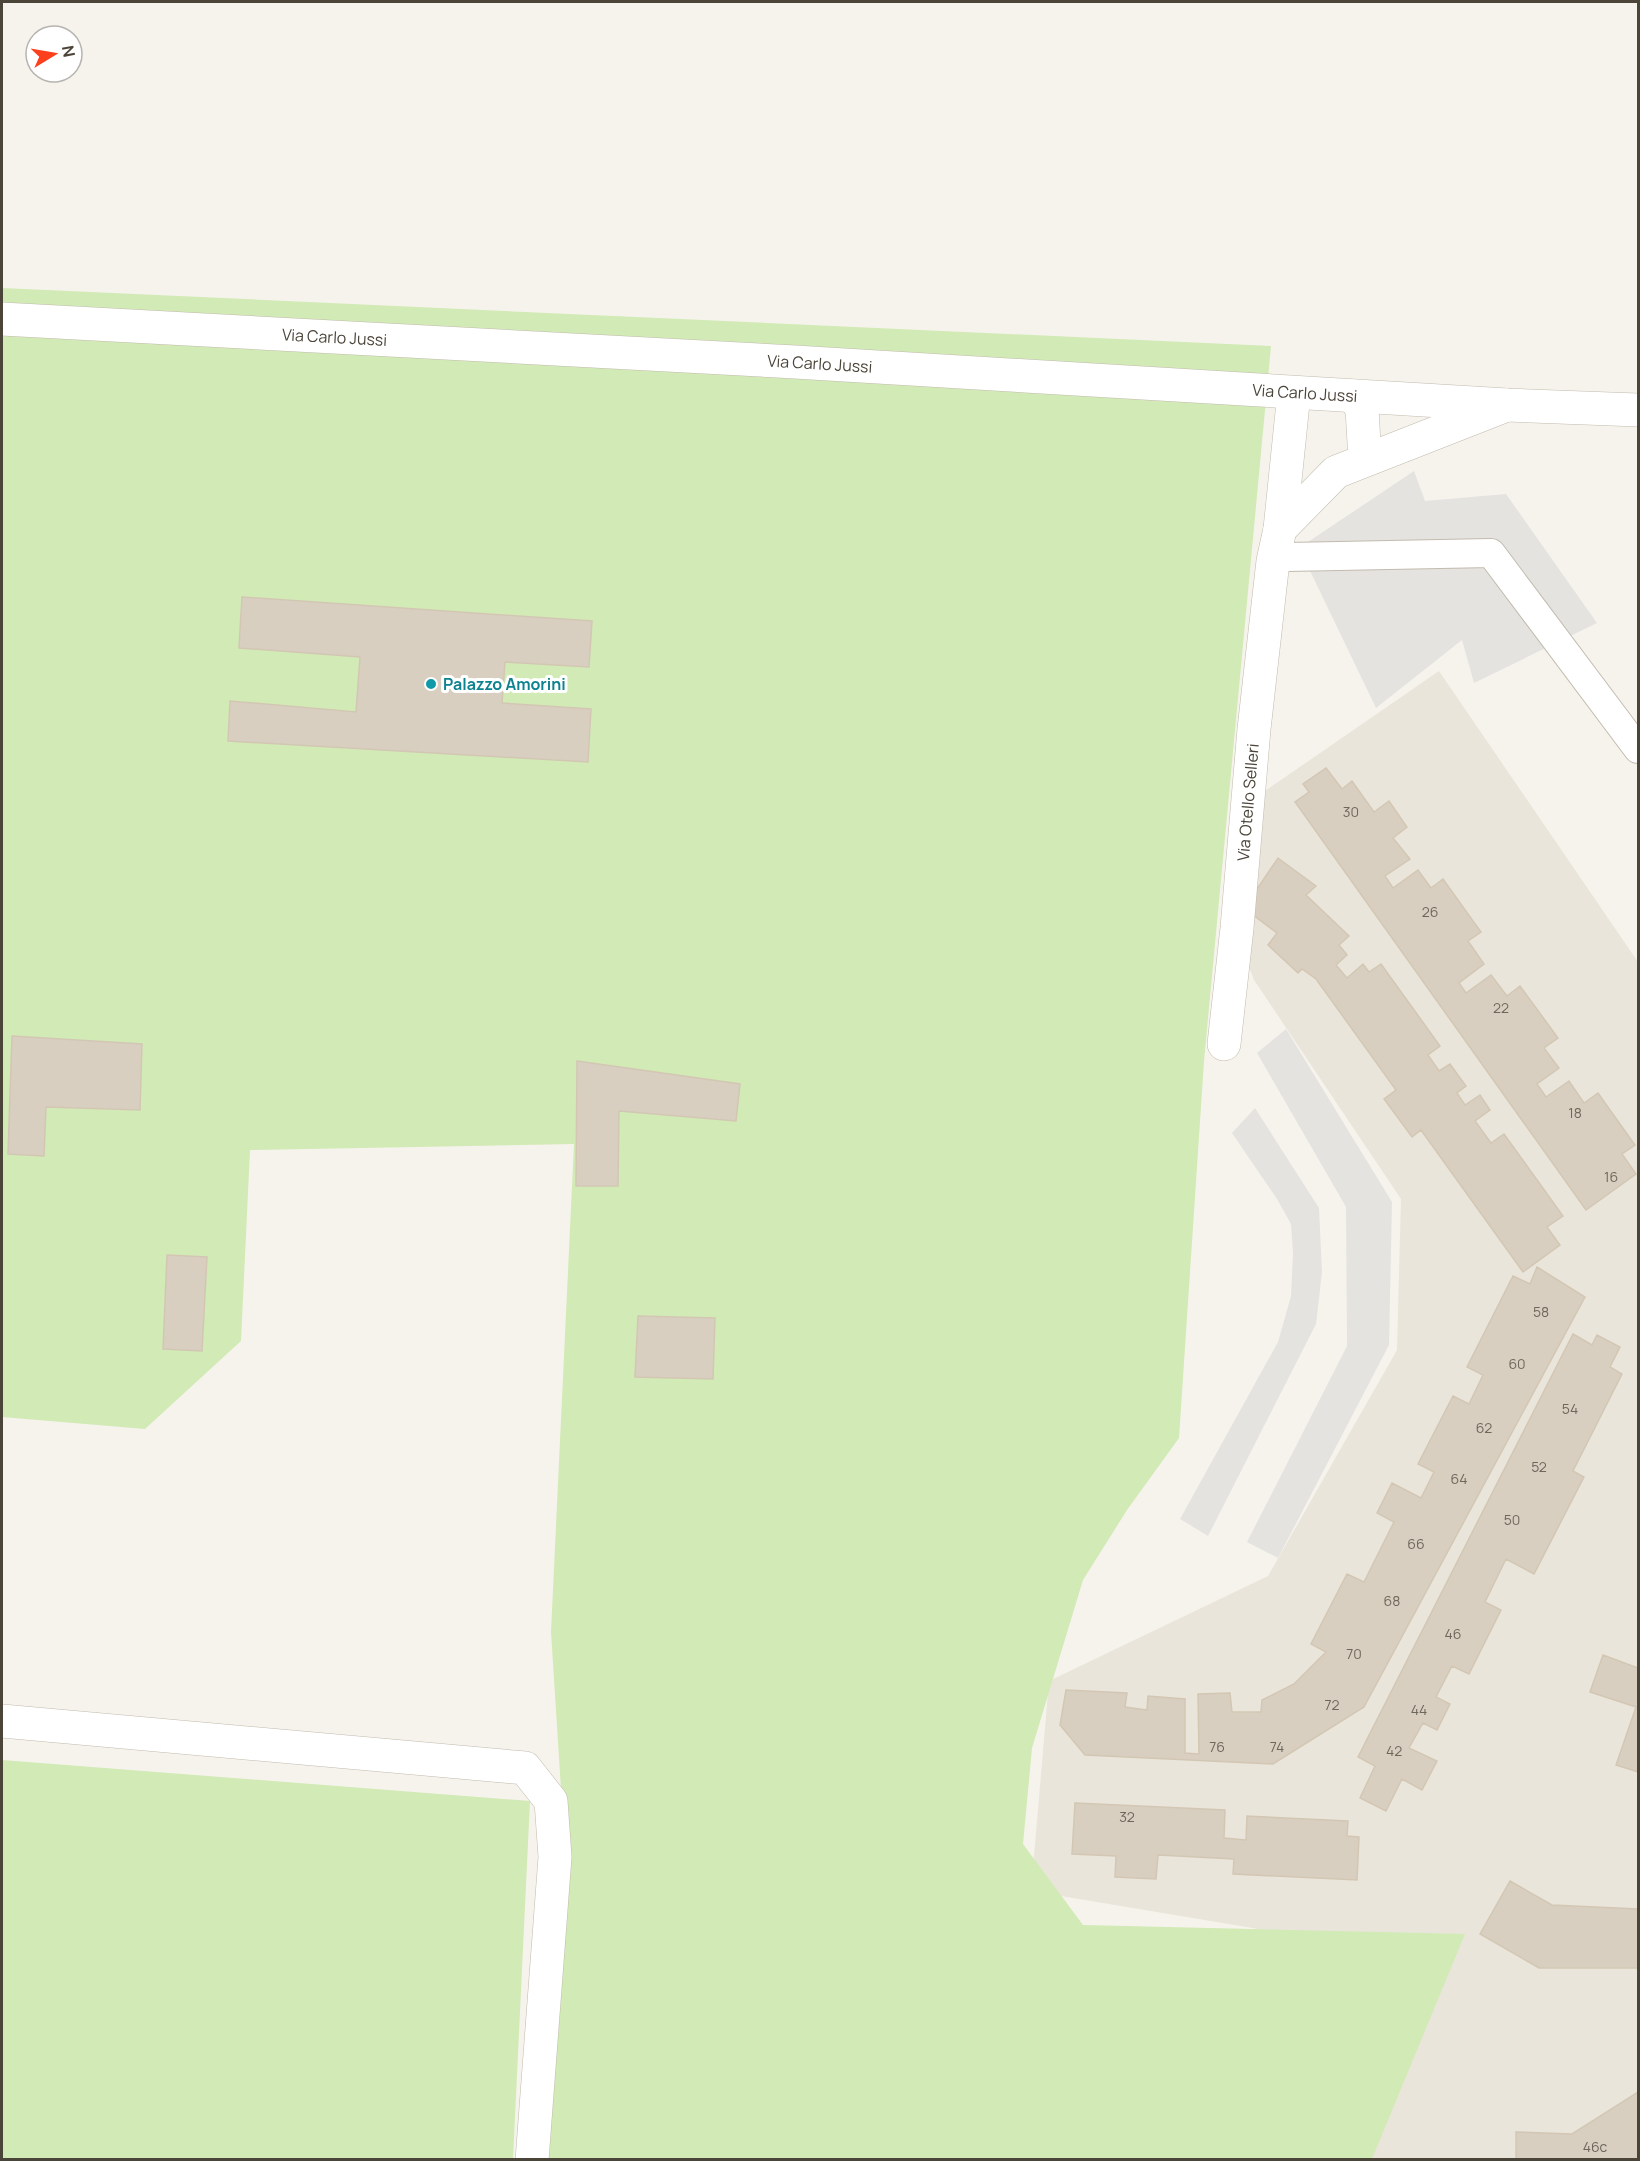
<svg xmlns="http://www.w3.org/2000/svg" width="1640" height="2161" viewBox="0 0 1640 2161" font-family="Manrope,sans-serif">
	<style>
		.residential { fill: #eae5da }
		.green { fill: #d2eab5 }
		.parking { fill: #e5e3e0 }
		.building { fill: #d8cfc1; stroke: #d3c7b4; stroke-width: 1.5 }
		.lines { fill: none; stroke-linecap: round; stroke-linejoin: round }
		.pedestrian-casing { stroke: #c2bbae; stroke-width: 30 }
		.minor-casing { stroke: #c2bbae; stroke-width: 34 }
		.tertiary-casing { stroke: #c2bbae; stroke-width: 34 }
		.pedestrian { stroke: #fff; stroke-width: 28 }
		.minor { stroke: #fff; stroke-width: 33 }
		.tertiary { stroke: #fff; stroke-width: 33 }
		.culture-dot { fill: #0f9aa8; stroke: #fff; stroke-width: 2 }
		.labels { text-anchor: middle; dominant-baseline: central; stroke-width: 6; stroke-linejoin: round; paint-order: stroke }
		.number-label { font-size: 14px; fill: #6e675b }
		.street-label { font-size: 16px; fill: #4b4439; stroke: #fff }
		.culture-label { font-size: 16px; font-weight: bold; fill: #0d838f; stroke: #fff; text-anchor: start }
	</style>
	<rect width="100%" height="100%" fill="#f6f3ec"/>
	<path class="residential" d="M1439,671L1638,962V2159H1371L1451,1961L1031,1891L1049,1681L1268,1576L1397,1350L1401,1199L1254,980L1225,905L1236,811Z"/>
	<path class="green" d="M2,288L1271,346L1204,1061L1179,1438L1127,1510L1083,1580L1032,1748L1023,1844L1083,1925L1465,1934L1372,2159H531L561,1789L551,1632L574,1144L250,1150L241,1341L145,1429L2,1417Z
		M2,1760L530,1801L513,2159H2Z"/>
	<path class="parking" d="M1414,471L1425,501L1506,494L1597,623L1474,683L1462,640L1376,708L1299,548Z
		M1286,1029L1392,1202L1389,1345L1278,1558L1247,1542L1347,1346L1346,1207L1257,1053Z
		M1255,1108L1319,1208L1322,1272L1316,1324L1208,1536L1180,1519L1278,1342L1291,1296L1293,1253L1291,1224L1277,1199L1232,1133Z"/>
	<path class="building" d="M242,597L592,621L589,667L505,662L502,703L591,709L588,762L228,741L230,701L356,712L360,657L239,648Z
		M1326,768L1342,789L1352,781L1374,812L1389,801L1407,827L1393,838L1410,859L1385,876L1393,888L1418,870L1431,888L1443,879L1481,932L1468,941L1484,964L1459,983L1466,993L1491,975L1507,996L1520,986L1558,1038L1544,1048L1559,1068L1537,1084L1546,1097L1569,1081L1584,1103L1598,1093L1635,1145L1622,1154L1636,1174L1586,1210L1295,802L1309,792L1303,784Z
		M1278,858L1316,886L1306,895L1349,936L1339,945L1347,955L1336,965L1347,978L1363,964L1369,972L1381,964L1440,1046L1428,1055L1439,1071L1450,1064L1466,1086L1457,1093L1465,1105L1480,1095L1490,1110L1475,1121L1491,1143L1504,1134L1563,1216L1547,1227L1560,1245L1523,1272L1421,1130L1412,1137L1384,1099L1396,1090L1316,979L1302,969L1298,973L1268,945L1277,933L1244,908Z
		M12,1036L142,1044L140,1110L46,1107L44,1156L8,1154Z
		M577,1061L740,1084L736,1121L619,1111L618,1186H576Z
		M167,1255L207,1257L202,1351L163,1349Z
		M1537,1267L1585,1297L1364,1707L1273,1764L1085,1755L1060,1725L1066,1690L1127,1693L1125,1707L1147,1710L1148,1696L1185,1699V1753L1199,1754L1198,1694L1230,1693L1232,1712H1261L1262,1700L1294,1684L1326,1652L1311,1644L1347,1574L1364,1582L1394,1522L1377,1513L1392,1483L1421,1498L1434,1472L1418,1464L1453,1396L1469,1404L1483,1375L1467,1367L1513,1276L1530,1284Z
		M638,1316L715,1318L713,1379L635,1377Z
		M1573,1334L1592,1345L1597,1335L1620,1347L1610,1367L1622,1374L1573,1471L1584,1477L1534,1574L1506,1559L1485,1602L1501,1610L1469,1674L1452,1666L1436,1697L1450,1704L1437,1730L1423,1723L1409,1748L1437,1761L1422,1790L1402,1779L1386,1811L1360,1798L1375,1766L1358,1757Z
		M1603,1655L1638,1668V1772L1616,1765L1636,1707L1590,1692Z
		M1075,1803L1225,1810L1224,1838L1246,1840L1247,1816L1348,1821L1347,1836L1359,1837L1357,1880L1233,1874L1234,1859L1158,1855L1156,1879L1115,1877L1116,1856L1072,1854Z
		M1510,1881L1552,1905L1638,1909V1968H1539L1480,1934Z
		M1638,2092V2160H1516V2132L1572,2134Z"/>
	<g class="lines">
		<defs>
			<path id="pedestrian" d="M1273,561L1287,557L1491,553L1638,749"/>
			<g id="minor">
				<path d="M1354,396L1362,409L1365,460"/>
				<path d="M1280,529L1336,472L1507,405"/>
				<path id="s1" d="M1224,1044L1237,928L1254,729L1273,561L1280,529L1294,393"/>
				<path d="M2,1721L525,1768L551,1801L555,1857L532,2160"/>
			</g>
			<g id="tertiary">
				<path id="s2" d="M2,319L795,362L1507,405L1638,410"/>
			</g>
		</defs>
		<use href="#pedestrian" class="pedestrian-casing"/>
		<use href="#minor" class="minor-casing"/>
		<use href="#tertiary" class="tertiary-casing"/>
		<use href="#pedestrian" class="pedestrian"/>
		<use href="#minor" class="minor"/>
		<use href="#tertiary" class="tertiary"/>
	</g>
	<circle class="culture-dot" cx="431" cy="684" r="6"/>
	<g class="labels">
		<g class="number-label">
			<text x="1351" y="811">30</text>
			<text x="1430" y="911">26</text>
			<text x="1501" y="1007">22</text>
			<text x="1575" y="1112">18</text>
			<text x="1611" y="1176">16</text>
			<text x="1541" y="1311">58</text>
			<text x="1517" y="1363">60</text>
			<text x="1570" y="1408">54</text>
			<text x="1484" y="1427">62</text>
			<text x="1539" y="1466">52</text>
			<text x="1459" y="1478">64</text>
			<text x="1512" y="1519">50</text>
			<text x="1416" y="1543">66</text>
			<text x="1392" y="1600">68</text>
			<text x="1453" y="1633">46</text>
			<text x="1354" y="1653">70</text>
			<text x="1332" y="1704">72</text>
			<text x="1419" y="1709">44</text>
			<text x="1217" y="1746">76</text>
			<text x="1277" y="1746">74</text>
			<text x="1394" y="1750">42</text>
			<text x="1127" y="1816">32</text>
			<text x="1595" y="2146">46c</text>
		</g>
		<g class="street-label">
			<text stroke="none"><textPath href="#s2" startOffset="333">Via Carlo Jussi</textPath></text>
			<text stroke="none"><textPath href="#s2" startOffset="819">Via Carlo Jussi</textPath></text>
			<text stroke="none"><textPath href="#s2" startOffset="1305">Via Carlo Jussi</textPath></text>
			<text stroke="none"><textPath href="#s1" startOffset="243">Via Otello Selleri</textPath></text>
		</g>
		<g class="culture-label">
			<text x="443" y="684">Palazzo Amorini</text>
		</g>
	</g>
	<rect width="1640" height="2161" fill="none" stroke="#4b4439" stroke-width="6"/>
	<g transform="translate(54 54) rotate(79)"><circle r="28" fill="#ffffff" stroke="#b7b4b0" stroke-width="1.5"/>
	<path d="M0-4.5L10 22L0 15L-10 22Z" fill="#fc3f1d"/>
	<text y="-9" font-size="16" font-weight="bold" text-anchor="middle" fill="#4b4439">N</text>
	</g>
</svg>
